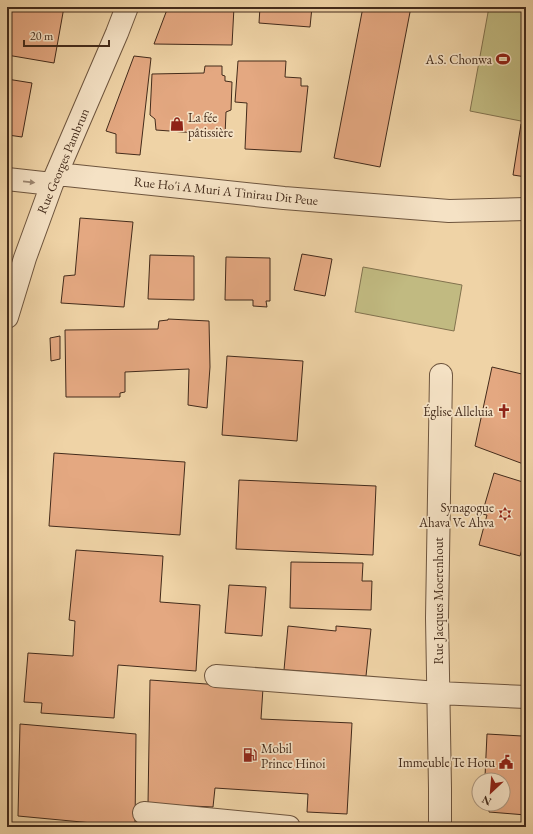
<svg xmlns="http://www.w3.org/2000/svg" width="533" height="834" viewBox="0 0 533 834" font-family="'EB Garamond',serif">
	<style>
		.green { fill: #c1ba81; stroke: #82724e }
		.building { fill: #e4a881; stroke: #432b1b }
		.lines { fill: none; stroke-linecap: round; stroke-linejoin: round }
		.minor-casing { stroke: #6e553e; stroke-width: 24 }
		.minor { stroke: #f5e2c5; stroke-width: 22 }
		.oneway { fill: #9c8670 }
		.labels { text-anchor: middle; dominant-baseline: central; stroke-width: 3.5; stroke-linejoin: round; paint-order: stroke }
		.poi-label { font-size: 13px; fill: #432b1b; stroke: #f5e2c5; text-anchor: end }
		.street-label { font-size: 13px; fill: #432b1b; stroke: #f5e2c5 }
	</style>
	<rect width="100%" height="100%" fill="#efd3a6"/>
	<filter id="stains"><feTurbulence type="fractalNoise" baseFrequency=".005" numOctaves="4"/><feColorMatrix values="0 0 0 0 .2 0 0 0 0 .09 0 0 0 0 .02 0 0 0 .5 -.17"/></filter>
	<radialGradient id="worn" r=".72"><stop offset=".6" stop-color="#630" stop-opacity="0"/><stop offset="1" stop-color="#630" stop-opacity=".3"/></radialGradient>
	<path class="green" d="M489,7H526V122L470,111Z
		M363,267L462,285L454,331L355,312Z"/>
	<path class="building" d="M7,7H64L54,63L7,55V45L12,10L7,9Z
		M168,7H234L232,45L154,44Z
		M260,7H312L310,27L259,23Z
		M363,7H411L380,167L334,158Z
		M134,56L151,58L140,155L116,153V134L106,131Z
		M238,61H286L285,77L301,78V86H308L301,152L245,149L247,103L235,102Z
		M205,66H222V75L225,76V81L232,82L231,110L226,112L225,135L156,130L155,119L150,115L152,74L204,73Z
		M7,79L32,83L22,137L8,135L7,143Z
		M521,124L526,125V177L513,175Z
		M80,218L133,222L124,307L61,303L64,276L75,275Z
		M302,254L332,259L325,296L294,290Z
		M150,255L194,256V300L148,299Z
		M226,257L270,258V301H266L267,307L253,306V300H225Z
		M168,319L209,321L210,367L207,408L188,405L189,369L125,372V392L120,393V397H66L65,330L158,329L159,321L168,320Z
		M60,336V359L51,361L50,338Z
		M227,356L303,361L297,441L222,435Z
		M492,367L526,375V465L475,446Z
		M54,453L185,462L180,535L49,526Z
		M494,473L526,483V536L520,556L479,545L487,515L482,514Z
		M239,480L376,486L373,555L236,549Z
		M76,550L163,556L160,602L200,605L196,671L118,665L114,718L41,713L42,703L24,702L28,653L73,656L75,621L69,620Z
		M291,562L363,563L362,581H372L371,610L290,608Z
		M229,585L266,587L262,636L225,633Z
		M288,626L336,631V626L371,629L366,676L284,670Z
		M150,680L263,688L261,719L352,723L347,814L307,812L308,794L215,788L213,807L148,804Z
		M20,724L136,734L135,827L18,816Z
		M487,734L522,736V746H526V815L489,812V804H503V780H490V778L485,777Z"/>
	<g class="lines">
		<defs>
			<path id="minor" d="M57,174L284,198L449,211L526,209
				M7,179L52,184
				M7,317L25,258L52,184L117,33L127,7
				M216,676L438,693L526,697
				M144,813L289,827
				M440,827V788L437,618L441,375"/>
		</defs>
		<use href="#minor" class="minor-casing"/>
		<use href="#minor" class="minor"/>
	</g>
	<defs><path id="oneway-solid" d="M-6-.8H1V-3.2L6.5 0L1 3.2V.8H-6Z"/></defs>
	<use class="oneway" href="#oneway-solid" transform="translate(29 182) rotate(6)"/>
	<defs>
		<symbol id="stadium-bare" viewBox="-9 -9 18 18"><path d="M0-5a6.5 5 0 1 0 0 10a6.5 5 0 1 0 0-10ZM-3.5-1.8h7v3.6h-7Z" fill="#8f2418" stroke="#f5e2c5" stroke-width="2.5" paint-order="stroke"/></symbol>
		<symbol id="shop-bare" viewBox="-9 -9 18 18"><path d="M-5-2.5h2.3a2.7 3.5 0 0 1 5.4 0H5L5.5 6h-11ZM-1.5-2.5h3a1.5 2.3 0 0 0-3 0Z" fill="#8f2418" stroke="#f5e2c5" stroke-width="2.5" paint-order="stroke"/></symbol>
		<symbol id="church-bare" viewBox="-9 -9 18 18"><path d="M-1.2-6h2.4v3.5h3.3v2.4h-3.3V6h-2.4V-.1h-3.3v-2.4h3.3Z" fill="#8f2418" stroke="#f5e2c5" stroke-width="2.5" paint-order="stroke"/></symbol>
		<symbol id="synagogue-bare" viewBox="-9 -9 18 18"><path d="M0-6.5L5.6 3.2H-5.6ZM0 6.5L5.6-3.2H-5.6Z" fill="#8f2418" stroke="#f5e2c5" stroke-width="2.5" paint-order="stroke"/></symbol>
		<symbol id="fuel-bare" viewBox="-9 -9 18 18"><path d="M-5.5-6h7V0h2V4h1.3V-2.5L3-4.5l.8-.8L6-3V5H2.5V1h-1V6h-7ZM-4.2-4.7v3.2H.2V-4.7Z" fill="#8f2418" stroke="#f5e2c5" stroke-width="2.5" paint-order="stroke"/></symbol>
		<symbol id="civic-bare" viewBox="-9 -9 18 18"><path d="M-.6-6.5H3V-4.5H.6V-3L4-1V1h2V6H-6V1h2V-1L-.6-3ZM-1.2 2.5V6h2.4V2.5Z" fill="#8f2418" stroke="#f5e2c5" stroke-width="2.5" paint-order="stroke"/></symbol>
	</defs>
	<g fill-rule="evenodd">
		<use href="#stadium-bare" x="493" y="49" width="20" height="20"/>
		<use href="#shop-bare" x="167" y="114" width="20" height="20"/>
		<use href="#church-bare" x="494" y="401" width="20" height="20"/>
		<use href="#synagogue-bare" x="495" y="504" width="20" height="20"/>
		<use href="#fuel-bare" x="240" y="745" width="20" height="20"/>
		<use href="#civic-bare" x="496" y="752" width="20" height="20"/>
	</g>
	<g class="labels">
		<g class="poi-label">
			<text x="492" y="59">A.S. Chonwa</text>
			<text x="188" y="117" text-anchor="start">La fée<tspan x="188" dy="15">pâtissière</tspan></text>
			<text x="493" y="411">Église Alleluia</text>
			<text x="494" y="507">Synagogue<tspan x="494" dy="15">Ahava Ve Ahva</tspan></text>
			<text x="261" y="748" text-anchor="start">Mobil<tspan x="261" dy="15">Prince Hinoi</tspan></text>
			<text x="495" y="762">Immeuble Te Hotu</text>
		</g>
		<g class="street-label">
			<text transform="translate(63 161) rotate(-67)">Rue Georges Pambrun</text>
			<text transform="translate(226 191) rotate(6)">Rue Ho'i A Muri A Tinirau Dit Peue</text>
			<text transform="translate(438 601) rotate(-90)">Rue Jacques Moerenhout</text>
		</g>
	</g>
	<rect width="533" height="834" fill="none" stroke="#efd3a6" stroke-width="24"/>
	<rect x="8" y="8" width="517" height="818" fill="none" stroke="#432b1b" stroke-width="2"/>
	<rect x="12" y="12" width="509" height="810" fill="none" stroke="#432b1b"/>
	<g transform="translate(491 792) rotate(206)"><circle r="19" fill="#f5e2c5" stroke="#ae9981"/>
	<path d="M0-3L7 15L0 10L-7 15Z" fill="#8f2418"/>
	<text y="-6" font-size="11" font-weight="bold" text-anchor="middle" fill="#432b1b">N</text>
	</g>
	<path d="M24 40v6h85v-6" fill="none" stroke="#432b1b" stroke-width="2"/>
	<text x="30" y="40" font-size="12" fill="#432b1b" stroke="#f5e2c5" stroke-width="3" paint-order="stroke">20 m</text>
	<rect width="100%" height="100%" filter="url(#stains)"/>
	<rect width="100%" height="100%" fill="url(#worn)"/>
</svg>
